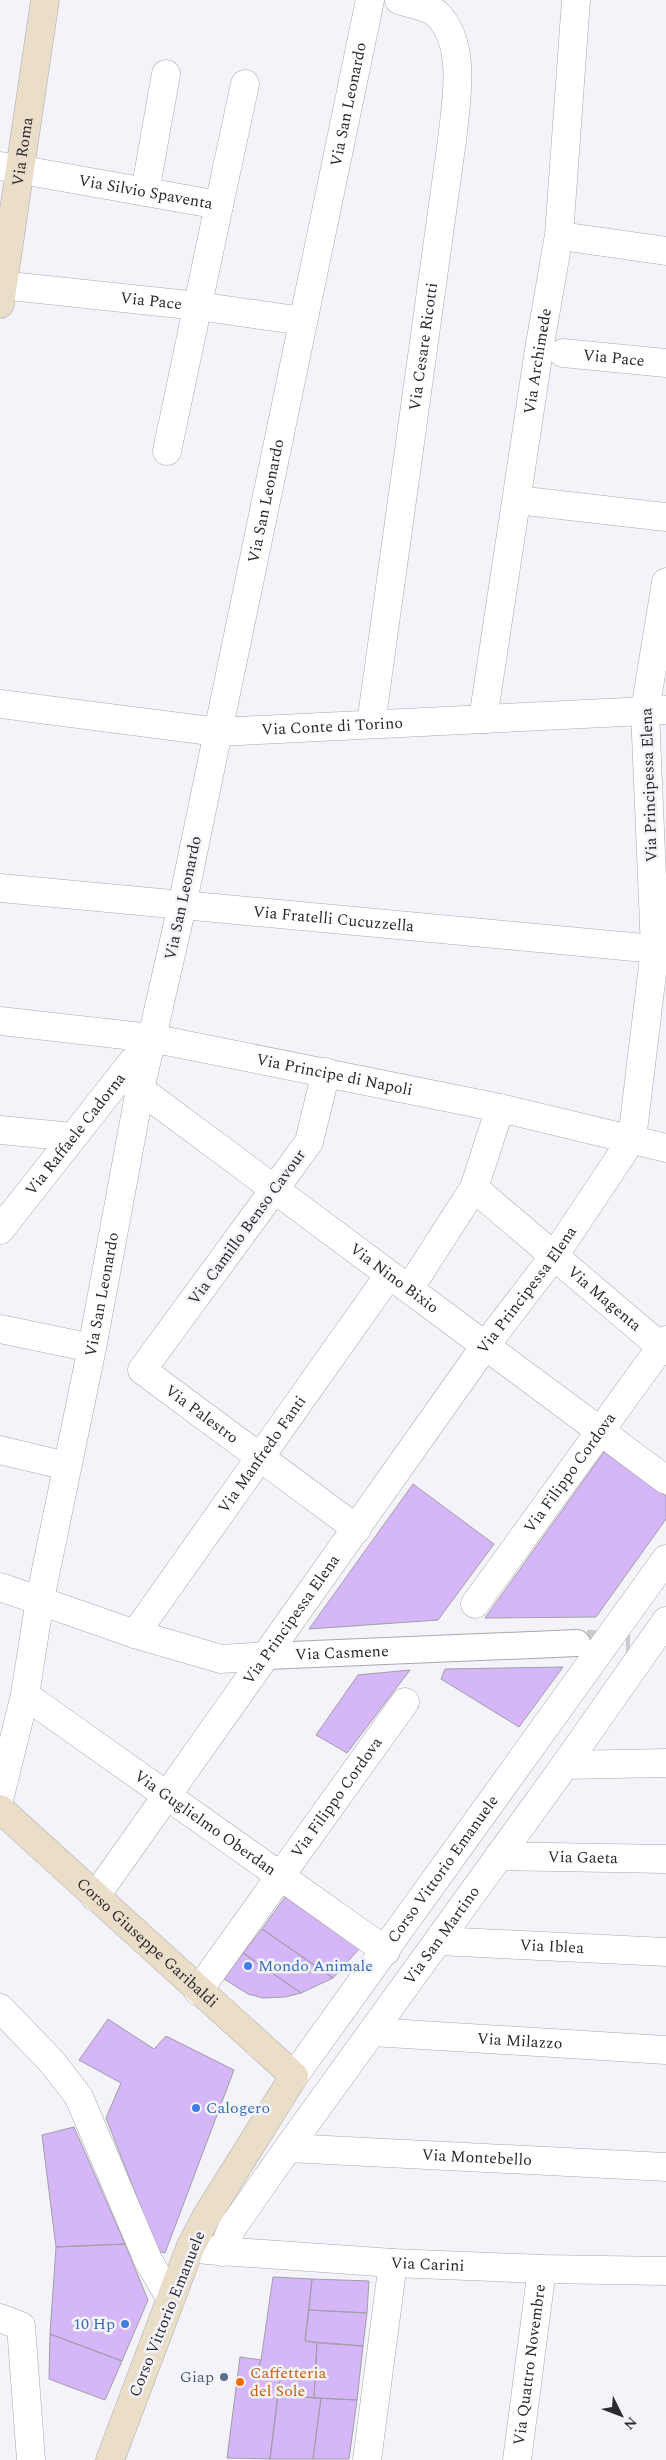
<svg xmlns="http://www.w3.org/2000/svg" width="666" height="2460" viewBox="0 0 666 2460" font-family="Spectral,serif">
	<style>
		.building { fill: #d5b6f9; stroke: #a19fa4 }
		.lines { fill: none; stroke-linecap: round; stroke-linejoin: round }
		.pedestrian-tunnel { stroke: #cbcbd0; stroke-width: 26; stroke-dasharray: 26 13; stroke-linecap: butt }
		.pedestrian-casing { stroke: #a8a8ae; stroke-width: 28 }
		.minor-casing { stroke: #a8a8ae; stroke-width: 29 }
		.tertiary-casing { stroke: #a8a8ae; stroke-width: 29 }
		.secondary-casing { stroke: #a8a8ae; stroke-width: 29 }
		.pedestrian { stroke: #fff; stroke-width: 26 }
		.minor { stroke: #fff; stroke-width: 28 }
		.tertiary { stroke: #fff; stroke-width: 28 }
		.secondary { stroke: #eadec9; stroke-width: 28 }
		.shop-dot { fill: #3f7fe0; stroke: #f3f3f9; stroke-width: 2 }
		.service-dot { fill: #5c6f8a; stroke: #f3f3f9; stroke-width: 2 }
		.food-dot { fill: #e8710a; stroke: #f3f3f9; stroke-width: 2 }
		.labels { text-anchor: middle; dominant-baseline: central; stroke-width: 5; stroke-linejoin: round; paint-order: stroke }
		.street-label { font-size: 16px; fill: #2a2a2d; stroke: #f3f3f9 }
		.shop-label { font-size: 16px; fill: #366cbe; stroke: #f3f3f9; text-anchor: start }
		.food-label { font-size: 16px; fill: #c56008; stroke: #f3f3f9; text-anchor: start }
		.service-label { font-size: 16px; fill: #4e5e75; stroke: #f3f3f9; text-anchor: end }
	</style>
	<rect width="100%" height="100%" fill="#f3f3f9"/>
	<path class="building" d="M604,1452L666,1496V1519L596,1617L485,1618Z
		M413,1484L494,1544L438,1620L309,1629Z
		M563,1667L519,1727L441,1679L445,1669Z
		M410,1670L347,1753L316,1735L358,1675Z
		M285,1897L359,1949L333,1978L262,1929Z
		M262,1929L333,1978L301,1993L243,1953Z
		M243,1953L301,1993L285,1997L263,1998L248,1994L224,1979Z
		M108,2019L154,2049L166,2036L234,2070L165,2253L158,2251L106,2118L121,2083L79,2060Z
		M74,2127L125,2244L56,2247L42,2135Z
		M125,2244L148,2300L122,2361L50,2334L56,2247Z
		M273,2277L312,2279L305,2341L317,2343L314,2398L278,2395L280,2378L256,2375L261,2360Z
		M312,2279L369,2281L367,2313L309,2310Z
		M309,2310L367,2313L363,2346L305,2341Z
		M50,2334L122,2361L105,2400L49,2379Z
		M317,2343L363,2346L357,2400L314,2398Z
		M240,2357L261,2360L256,2375L280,2378L270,2459L227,2458Z
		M278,2395L321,2398L313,2459H270Z
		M321,2398L357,2400L349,2459H313Z"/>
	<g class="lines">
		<path class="pedestrian-tunnel" d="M587,1643H630"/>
		<defs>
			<g id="pedestrian">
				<path id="s1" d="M267,1656L577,1643"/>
			</g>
			<g id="minor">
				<path id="s2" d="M0,166L219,205L167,451"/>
				<path d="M145,192L166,74"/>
				<path d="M219,205L245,84"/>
				<path d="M575,238L666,251"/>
				<path id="s3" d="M0,285L198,306L303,321"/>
				<path id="s4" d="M563,353L666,363"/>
				<path d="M517,500L666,517"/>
				<path id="s5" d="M0,704L218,732L666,710"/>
				<path id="s6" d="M483,719L539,350L559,235L576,0"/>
				<path id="s7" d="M371,724L452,140C456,102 468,43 436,13C427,6 410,4 399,0"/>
				<path id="s8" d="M218,732L370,0"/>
				<path id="s9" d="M0,1021L151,1038L500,1108L666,1148"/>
				<path id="s10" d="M326,1072L309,1142L142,1370L357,1529"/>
				<path id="s11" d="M122,1076L666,1480"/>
				<path d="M0,1130L73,1137"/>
				<path id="s12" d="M474,1188L666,1351"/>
				<path id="s13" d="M0,1230L133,1061"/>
				<path d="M409,1289L474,1188L500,1108"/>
				<path d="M0,1329L92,1348"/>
				<path d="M0,1450L67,1466"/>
				<path d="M0,1587L135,1634L221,1659L267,1656"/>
				<path id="s14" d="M475,1604L666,1340"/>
				<path id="s15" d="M135,1634L389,1275"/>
				<path id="s16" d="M25,1695L386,1951"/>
				<path d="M565,1765L666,1763"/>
				<path id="s17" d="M0,1796L25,1695L40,1599L92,1348L140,1090L182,906"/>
				<path id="s18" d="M499,1856L666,1859"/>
				<path id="s19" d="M95,1897L485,1346L554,1256L632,1139L655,949L645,711L666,582"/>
				<path id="s20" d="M438,1941L666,1952"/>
				<path id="s21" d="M198,1991L405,1702"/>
				<path d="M0,2008L52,2062L79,2097L148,2260L171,2299"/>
				<path id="s22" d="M372,2032L666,2050"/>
				<path id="s23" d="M288,2148L666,2167"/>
				<path id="s24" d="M206,2250L393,2263L542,2269L666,2271"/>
				<path id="s25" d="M222,2252L232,2228L288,2148L565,1765L666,1621"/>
				<path d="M0,2318L21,2326L31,2460"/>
				<path d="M367,2460L393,2263"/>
				<path id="s26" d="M517,2460L542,2269"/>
			</g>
			<g id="tertiary">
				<path id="s27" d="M0,888L666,950"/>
				<path d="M182,906L218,732"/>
				<path id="s28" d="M294,2076L666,1559"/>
			</g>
			<g id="secondary">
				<path id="s29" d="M0,304L45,0"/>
				<path id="s30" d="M0,1809L294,2076L206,2217L190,2248L110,2460"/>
			</g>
		</defs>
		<use href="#pedestrian" class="pedestrian-casing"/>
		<use href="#minor" class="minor-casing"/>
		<use href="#tertiary" class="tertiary-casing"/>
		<use href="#secondary" class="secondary-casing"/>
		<use href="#pedestrian" class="pedestrian"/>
		<use href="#minor" class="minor"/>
		<use href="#tertiary" class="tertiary"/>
		<use href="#secondary" class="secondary"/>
	</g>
	<g class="shop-dot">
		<circle cx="248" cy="1966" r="5"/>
		<circle cx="196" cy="2108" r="5"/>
		<circle cx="125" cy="2324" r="5"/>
	</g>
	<circle class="service-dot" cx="224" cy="2377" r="5"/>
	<circle class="food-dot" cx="240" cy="2382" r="5"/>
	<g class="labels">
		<g class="street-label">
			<text stroke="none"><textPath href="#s8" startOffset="641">Via San Leonardo</textPath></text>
			<text stroke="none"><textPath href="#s29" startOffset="154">Via Roma</textPath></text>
			<text stroke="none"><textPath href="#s2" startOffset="148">Via Silvio Spaventa</textPath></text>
			<text stroke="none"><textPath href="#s3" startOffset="152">Via Pace</textPath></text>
			<text stroke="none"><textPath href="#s7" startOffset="381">Via Cesare Ricotti</textPath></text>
			<text stroke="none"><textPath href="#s4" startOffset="51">Via Pace</textPath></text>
			<text stroke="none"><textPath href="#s6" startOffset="362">Via Archimede</textPath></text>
			<text stroke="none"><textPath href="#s8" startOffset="236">Via San Leonardo</textPath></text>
			<text stroke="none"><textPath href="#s5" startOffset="334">Via Conte di Torino</textPath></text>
			<text transform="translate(649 785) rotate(-92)">Via Principessa Elena</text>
			<text transform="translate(183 898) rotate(-78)">Via San Leonardo</text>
			<text stroke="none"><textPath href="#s27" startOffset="335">Via Fratelli Cucuzzella</textPath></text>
			<text stroke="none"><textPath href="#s9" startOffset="339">Via Principe di Napoli</textPath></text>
			<text stroke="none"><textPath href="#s13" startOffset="122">Via Raffaele Cadorna</textPath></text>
			<text transform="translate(247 1227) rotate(-54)">Via Camillo Benso Cavour</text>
			<text stroke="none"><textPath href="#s11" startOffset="339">Via Nino Bixio</textPath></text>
			<text stroke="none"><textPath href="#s19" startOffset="745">Via Principessa Elena</textPath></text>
			<text stroke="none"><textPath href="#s17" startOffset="512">Via San Leonardo</textPath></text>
			<text stroke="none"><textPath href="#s12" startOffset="171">Via Magenta</textPath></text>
			<text stroke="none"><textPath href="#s10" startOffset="429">Via Palestro</textPath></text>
			<text stroke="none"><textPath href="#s15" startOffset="220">Via Manfredo Fanti</textPath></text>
			<text stroke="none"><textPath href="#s14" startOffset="162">Via Filippo Cordova</textPath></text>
			<text stroke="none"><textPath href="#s19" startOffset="340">Via Principessa Elena</textPath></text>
			<text stroke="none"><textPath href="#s1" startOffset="75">Via Casmene</textPath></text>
			<text stroke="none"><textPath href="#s21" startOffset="238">Via Filippo Cordova</textPath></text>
			<text stroke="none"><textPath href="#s16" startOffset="221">Via Guglielmo Oberdan</textPath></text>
			<text stroke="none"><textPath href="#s18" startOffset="84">Via Gaeta</textPath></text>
			<text stroke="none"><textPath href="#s28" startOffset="255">Corso Vittorio Emanuele</textPath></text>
			<text stroke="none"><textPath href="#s25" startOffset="386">Via San Martino</textPath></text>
			<text stroke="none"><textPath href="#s30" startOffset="199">Corso Giuseppe Garibaldi</textPath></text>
			<text stroke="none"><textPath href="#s20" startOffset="114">Via Iblea</textPath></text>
			<text stroke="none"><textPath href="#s22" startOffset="148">Via Milazzo</textPath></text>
			<text stroke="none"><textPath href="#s23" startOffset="189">Via Montebello</textPath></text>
			<text stroke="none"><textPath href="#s24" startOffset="222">Via Carini</textPath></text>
			<text transform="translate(167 2314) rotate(-68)">Corso Vittorio Emanuele</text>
			<text stroke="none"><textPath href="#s26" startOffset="96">Via Quattro Novembre</textPath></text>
		</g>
		<g class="shop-label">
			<text x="258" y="1966">Mondo Animale</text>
			<text x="206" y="2108">Calogero</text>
			<text x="115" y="2324" text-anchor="end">10 Hp</text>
		</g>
		<g class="food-label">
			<text x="250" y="2373">Caffetteria<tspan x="250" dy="18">del Sole</tspan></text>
		</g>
		<g class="service-label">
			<text x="214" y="2377">Giap</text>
		</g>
	</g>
	<g transform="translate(621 2415) rotate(132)" stroke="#f3f3f9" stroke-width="4" paint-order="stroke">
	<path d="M0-4L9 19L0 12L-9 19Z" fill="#2a2a2d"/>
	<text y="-8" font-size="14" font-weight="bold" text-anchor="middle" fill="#2a2a2d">N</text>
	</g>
</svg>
